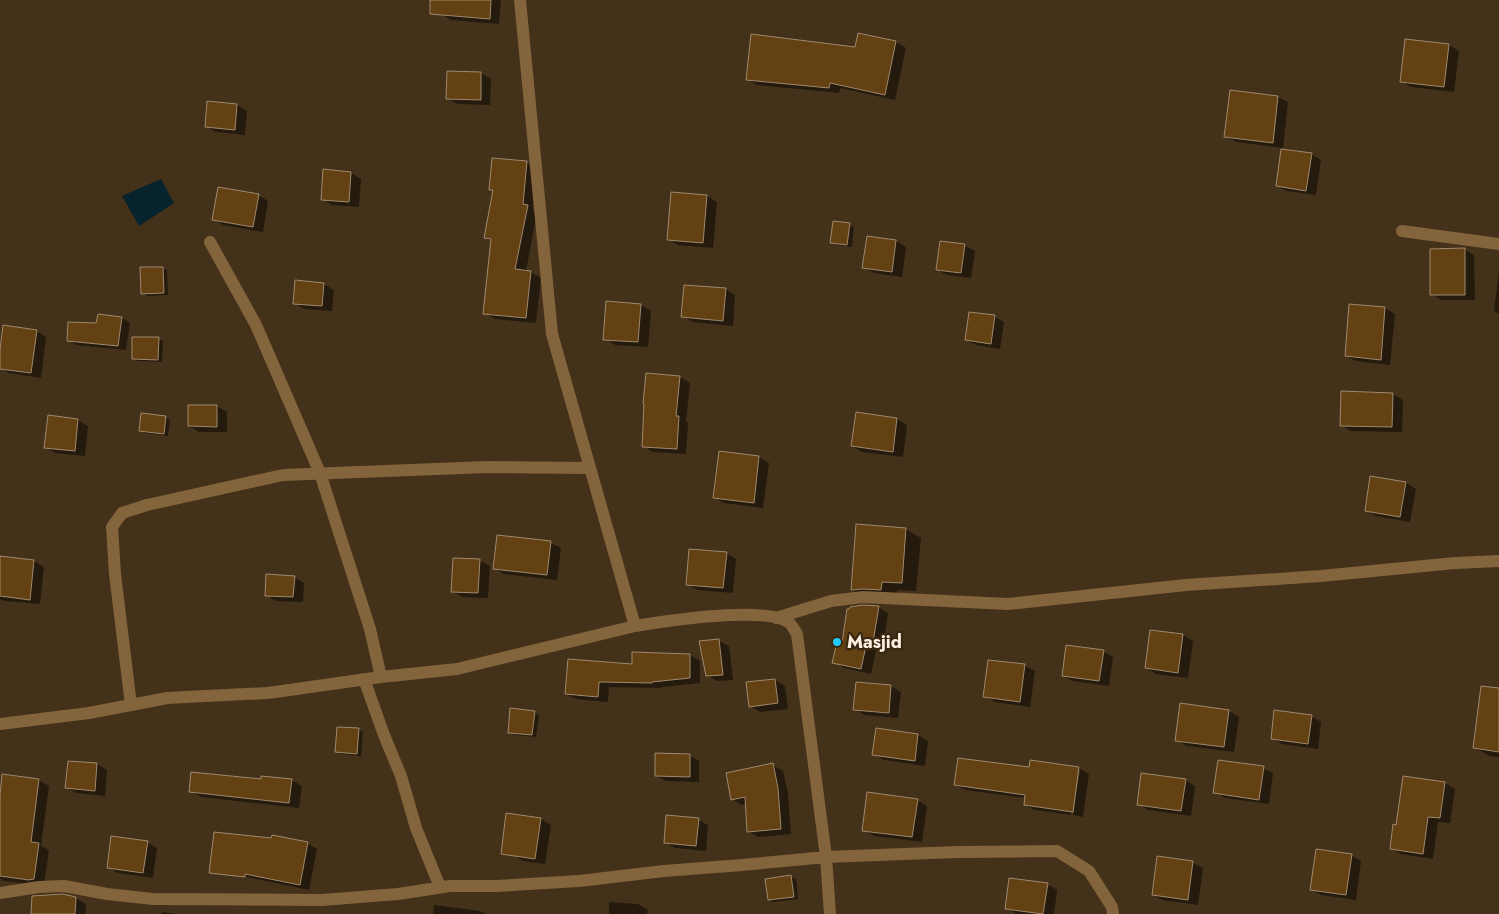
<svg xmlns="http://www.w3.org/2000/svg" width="1499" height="914" viewBox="0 0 1499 914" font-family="Jost,sans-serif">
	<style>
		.water { fill: #07232d }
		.shadow { fill: #0007 }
		.building { fill: #634112; stroke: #9e896f }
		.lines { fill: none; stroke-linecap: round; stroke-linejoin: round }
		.minor { stroke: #84643c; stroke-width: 12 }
		.poi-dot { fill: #22c9fd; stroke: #392710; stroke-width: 2 }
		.labels { text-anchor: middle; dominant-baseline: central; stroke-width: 4.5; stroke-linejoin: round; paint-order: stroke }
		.poi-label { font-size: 18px; font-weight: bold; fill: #fdf1e3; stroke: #392710; text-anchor: start }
	</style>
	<rect width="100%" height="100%" fill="#44311a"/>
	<path class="water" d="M161,179L174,203L139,226L122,196Z"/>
	<path class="shadow" d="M442,0H501L499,24L451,20L441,14Z
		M859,35L896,42L906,48L895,100L840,88L839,93L757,85L747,79L856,48Z
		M1449,45L1459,51L1454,92L1411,87L1401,81Z
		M448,73H481L491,79L490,105L457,104L447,98Z
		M1231,91L1278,97L1288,102L1283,148L1236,142L1226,136Z
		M237,105L247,111L245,135L216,132L206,126Z
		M1311,154L1321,160L1316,195L1287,191L1277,186Z
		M527,163L537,168L533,209L537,212L526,271L531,272L541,278L536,323L495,319L485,313L492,241L485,237L494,191L490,189Z
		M324,170L351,173L361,179L359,207L332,205L322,199Z
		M672,193L707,196L717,202L713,248L678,245L668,239Z
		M258,195L268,201L263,232L223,225L213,219Z
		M849,225L854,227L852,247L836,245L831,243Z
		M896,241L906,247L902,277L874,273L864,267Z
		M965,246L975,251L971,278L947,275L937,270Z
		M1464,249L1474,255L1475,300H1441L1431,294Z
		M163,268L167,270L168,295L147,296L143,293Z
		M1499,270V314L1494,311Z
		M296,282L324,284L334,290L332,311L304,309L294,303Z
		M725,289L735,295L733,326L693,322L683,316Z
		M641,305L651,311L648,347L615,345L605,339Z
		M1385,308L1395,314L1390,365L1356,361L1346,356Z
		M99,315L122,318L130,323L126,350L76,345L68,340L98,324Z
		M994,316L1004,322L1000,349L976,345L966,340Z
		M36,331L46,337L41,378L9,373L0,368V360Z
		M158,339L163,341L162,362L138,361L133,359Z
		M680,377L690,383L686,422L688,423L686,454L653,452L643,446Z
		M1393,394L1403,400L1402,432L1351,431L1341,425Z
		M217,406L227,412V432H199L189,426Z
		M857,414L897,419L907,425L903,457L862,452L852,446Z
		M49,417L78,420L88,426L85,456L55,453L45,447Z
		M165,417L170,420L168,436L145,433L141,431Z
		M720,452L759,457L769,463L763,508L724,503L714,497Z
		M1406,483L1416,489L1410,522L1376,516L1366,510Z
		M906,529L921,538L916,591L897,590L896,598H867L852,590Z
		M551,543L561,548L557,580L504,574L494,568Z
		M726,553L736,559L733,593L697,590L687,584Z
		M0,558L34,561L44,567L40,604L4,601L0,599Z
		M480,561L490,566L488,598L462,597L452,591Z
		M294,577L304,583L303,602L276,601L266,595Z
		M878,607L888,613L883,647L877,646L871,674L844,668L834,662Z
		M1183,635L1193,641L1188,678L1156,674L1146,668Z
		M719,641L729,646L733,680L717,681L707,675Z
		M1103,651L1113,657L1109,686L1073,681L1063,676Z
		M633,653L690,655L700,661V683L662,687V688L609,687L608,702L576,699L566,694L633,666Z
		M1025,666L1035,671L1030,707L995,702L985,696Z
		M775,680L785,686L788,709L760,712L750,706Z
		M891,686L901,692L898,718L865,715L855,709Z
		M1499,689V757L1489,756L1474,747Z
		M1229,711L1239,717L1234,752L1187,746L1177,740Z
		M534,712L539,715L536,737L514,735L509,732Z
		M1311,716L1321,722L1318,749L1282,744L1272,738Z
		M359,730L363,732L361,756L341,754L336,751Z
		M877,730L918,735L928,741L925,766L884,760L874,754Z
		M689,755L699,761V782L666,781L656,776Z
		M69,762L97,764L107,770L105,796L77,793L67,788Z
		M773,765L783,771L788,794L791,834L758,837L748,831L746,804L742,805L732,799Z
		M1079,768L1089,774L1083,817L1073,815L1080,770H1077L1071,815L1035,810L1025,805L1026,798L966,790L956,785L1030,769Z
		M1263,768L1273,773L1269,804L1225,798L1215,792Z
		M39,780L49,786L41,846L49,850L44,885H40L4,881L0,878V805Z
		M292,780L302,786L299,808L201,797L191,791L262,781Z
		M1185,780L1195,786L1191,816L1148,810L1138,804Z
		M1445,783L1455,789L1450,823L1438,822L1433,859L1401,854L1391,848L1397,826Z
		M917,800L927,806L922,842L874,836L864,830Z
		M541,819L551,825L545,864L523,861L513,855Z
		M698,820L708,825L706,851L675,848L665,842Z
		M147,842L157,848L153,878L118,873L108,867Z
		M307,843L317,849L309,890L247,877L237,872Z
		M1351,855L1361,861L1356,900L1321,895L1311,889Z
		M1193,863L1203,868L1198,905L1163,900L1153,895Z
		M791,877L796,879L798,899L773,902L769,899Z
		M1047,884L1057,890L1054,914H1016L1007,908Z
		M76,898L86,904L85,914H33Z
		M609,902L638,904L648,910L647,914H609Z
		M434,905L480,911L486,914H433Z
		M162,912L177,914H161Z"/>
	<path class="building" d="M430,0H491L490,19L430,14Z
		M858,33L896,41L885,95L830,83L829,88L746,80L751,34L855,47Z
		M1405,39L1449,44L1444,87L1400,82Z
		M447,71L481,72V100L446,99Z
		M1230,90L1278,96L1273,143L1224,137Z
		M207,101L237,104L235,130L205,127Z
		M1281,149L1312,153L1306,191L1276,186Z
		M492,158L527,161L523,204L528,205L515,269L531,271L526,318L483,314L491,239L484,238L493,190H489Z
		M323,169L351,172L349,202L321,200Z
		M218,187L259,194L253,227L212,220Z
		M671,192L707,195L703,243L667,240Z
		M833,221L850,223L847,245L830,243Z
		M867,236L896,240L892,272L862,268Z
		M940,241L965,244L961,273L936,270Z
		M1465,248V295H1430V249Z
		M140,267H163L164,293L141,294Z
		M295,280L324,283L322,306L293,304Z
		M684,285L726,288L723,321L681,317Z
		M606,301L641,304L638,342L603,340Z
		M1349,304L1385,307L1381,360L1345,356Z
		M969,312L995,315L991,344L965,340Z
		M98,314L122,317L118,346L67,341L68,322L96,323Z
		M3,325L37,330L31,373L0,369V350Z
		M132,337H159L158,360L132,359Z
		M646,373L680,376L676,416H679L677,449L642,447L644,404H643Z
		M1341,391L1393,393L1392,427L1340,426Z
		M188,405H217V427L188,426Z
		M856,412L897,418L893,452L851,446Z
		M141,413L166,416L164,434L139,431Z
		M48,415L78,419L75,451L44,448Z
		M719,451L759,456L754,503L713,498Z
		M1370,476L1406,482L1400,517L1365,511Z
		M856,524L906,528L902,583L882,582L881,590L863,589L851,590Z
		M497,535L551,541L547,575L493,569Z
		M689,549L727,552L723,588L686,585Z
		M0,556L34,560L30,600L0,596Z
		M453,558L480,559L478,593L451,592Z
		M266,574L295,576L293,597L265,596Z
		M863,605L879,606L873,642L867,641L861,669L832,663L837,642L842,643L847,609H849L850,607Z
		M1150,630L1183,634L1178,673L1145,668Z
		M719,639L723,675L706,676L699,641Z
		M1066,645L1104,650L1099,681L1062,676Z
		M632,652L690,654V678L652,682V683L599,682L598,697L565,694L568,659L632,664Z
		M988,660L1025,664L1020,702L983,697Z
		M775,679L778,703L749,707L746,682Z
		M856,682L891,685L889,713L853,710Z
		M1481,686L1499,688V752L1473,748Z
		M1180,703L1229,710L1224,747L1175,741Z
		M510,708L535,711L532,735L508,733Z
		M1274,710L1312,715L1308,744L1271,739Z
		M337,727L359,728L357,754L335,752Z
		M876,728L918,734L915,761L872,755Z
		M655,753L690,754V777L655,776Z
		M958,758L1029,767L1030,760L1079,767L1073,812L1024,805L1025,795L954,785Z
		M1218,760L1264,766L1259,800L1213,793Z
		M68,761L97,763L95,791L65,788Z
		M773,763L778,788L781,829L747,832L745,797L731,800L726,773Z
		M191,772L261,779V776L292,779L289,803L189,792Z
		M1141,773L1186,779L1181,811L1137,805Z
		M2,774L39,779L31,842L39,843L34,879L29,880L0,876V795Z
		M1403,776L1445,782L1440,818L1428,817L1423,854L1390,849L1393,824L1396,825Z
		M867,792L918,799L912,837L862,831Z
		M506,813L541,818L535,859L501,854Z
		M666,815L699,818L696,846L664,843Z
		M214,832L271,838L272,835L308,842L300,885L245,874V877L209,873Z
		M111,836L148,841L143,873L107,868Z
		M1316,849L1352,854L1346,895L1310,890Z
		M1157,856L1193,861L1188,900L1152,895Z
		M791,875L794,897L768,900L765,879Z
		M1009,878L1048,883L1043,914L1005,909Z
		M63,894L76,897L75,914H31L32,896Z"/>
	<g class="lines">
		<path class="minor" d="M520,0L552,334L635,626C666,621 763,606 788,622C792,624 794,630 797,634L826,857L830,914
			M1402,231L1499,244
			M210,242L256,325L320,473L370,629L381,677
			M776,618L831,601L863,597L1008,604L1186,585L1321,576L1455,563L1499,561
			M364,679L384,735L401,776L416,828L440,887
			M131,705L167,698L268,693L381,677L457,669L635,626
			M0,724L89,713L131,705L115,574L112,527L122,513L147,505L283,475L487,467L590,468
			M0,893L39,887L64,886L107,894L153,899L322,900L398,894L450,886H497L579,881L664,871L742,865L826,857L957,852L1057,851L1089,871L1112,907L1113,914"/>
	</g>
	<circle class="poi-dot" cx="837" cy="642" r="5"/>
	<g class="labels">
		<g class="poi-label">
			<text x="847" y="642">Masjid</text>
		</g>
	</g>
</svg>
